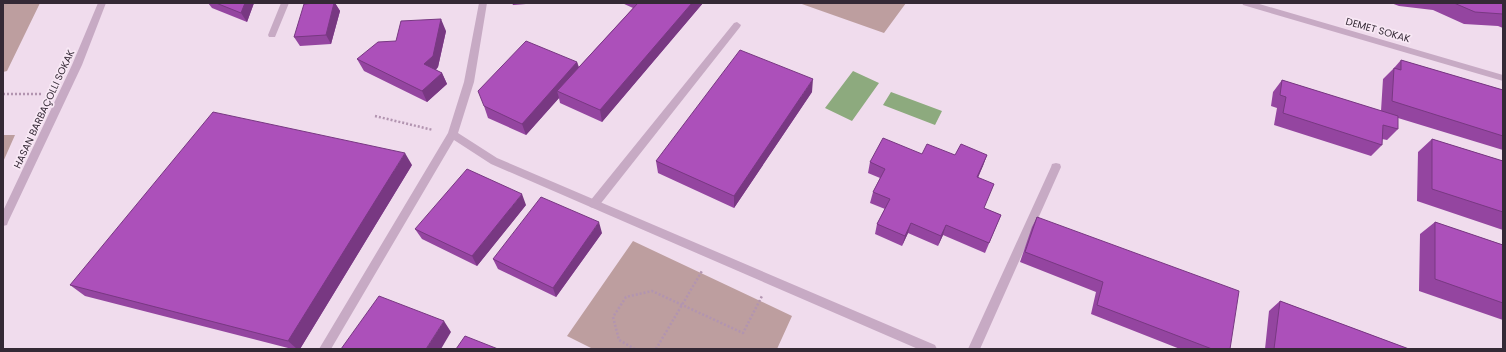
<svg xmlns="http://www.w3.org/2000/svg" width="1506" height="352" viewBox="0 0 1506 352" font-family="Poppins,sans-serif">
	<style>
		.green { fill: #bd9e9f }
		.water { fill: #8daa7e }
		.lines { fill: none; stroke-linecap: round; stroke-linejoin: round }
		.path { stroke: #b294b0; stroke-width: 2.5; stroke-dasharray: 2 2; stroke-linecap: butt }
		.service { fill: #c7aac4; fill-rule: evenodd }
		.minor { fill: #c7aac4; fill-rule: evenodd }
		.wall { fill: #9445a0 }
		.shaded-wall { fill: #783882 }
		.building { fill: #ac50ba; stroke: #783882 }
		.labels { text-anchor: middle; dominant-baseline: central; stroke-width: 3.5; stroke-linejoin: round; paint-order: stroke }
		.street-label { font-size: 10px; fill: #342935; stroke: #f8e8f5 }
	</style>
	<rect width="100%" height="100%" fill="#f0dced"/>
	<path class="green" d="M3,3H40L7,71L3,72Z
		M799,3H906L884,33Z
		M3,135H15L3,162Z
		M633,241L792,316L777,349H593L567,336Z"/>
	<path class="water" d="M853,71L879,83L852,121L825,108Z
		M891,92L942,111L935,125L883,105Z"/>
	<g class="lines">
		<path class="path" d="M3,94H43
			M375,116L433,130
			M635,349L619,340L613,317L626,297L652,291L743,333L762,296
			M656,349L702,271"/>
		<path class="service" d="M737,22L741,25L740,27L598,207L594,208L590,207L589,204L590,201L734,23Z
			M1056,163L1060,164L1061,167L980,349H968L1051,167L1052,164Z"/>
		<path class="minor" d="M98,3H106L82,65L8,222L7,225L3,226V211L72,65Z
			M281,3H289L275,37H269L268,35Z
			M479,3H487L474,82L458,133L497,158L935,345L937,349H918L491,164L454,140L331,349H319L448,133L464,82Z
			M1242,3H1256L1503,75V81L1243,5Z"/>
	</g>
	<path class="wall" d="M208,3H254L247,22L212,8Z
		M316,3H335L340,11L331,44L300,46L294,37Z
		M512,3H526V4L513,5Z
		M622,3H703L602,122L560,103L559,98L526,135L488,118L484,106L577,62L579,67L633,8Z
		M1391,3H1503V28L1498,26L1464,24L1433,10L1399,6Z
		M446,31L438,67L436,70L442,73L447,84L427,102L364,71L357,59L396,41Z
		M1401,60L1503,90V150L1398,118V129L1387,140L1382,139V145L1371,156L1274,125L1277,108L1271,106L1273,92L1282,80L1381,111L1383,79L1394,68Z
		M812,92L734,208L658,173L656,161Z
		M1432,139L1503,161V230L1417,201L1418,152Z
		M922,154L955,155H987L978,178L984,208L1001,215L985,253L943,235L938,246L908,233L902,246L875,234L877,224L885,209L870,203L873,192L880,178L868,173L870,162Z
		M412,165L300,349H292L85,296L70,285Z
		M526,205L477,266L422,239L415,229Z
		M1037,217L1230,349H1180L1091,314L1096,292L1020,262L1032,227Z
		M1435,222L1503,245V320L1419,291L1420,234Z
		M602,233L556,297L498,269L493,259Z
		M1280,301L1409,349H1265L1269,311Z"/>
	<path class="shaded-wall" d="M245,3H254L247,22L241,13Z
		M334,3H335L340,11L331,44L326,35Z
		M692,3H703L602,122L600,110Z
		M441,19L446,31L438,67L429,76L424,64Z
		M577,62L580,73L557,91L559,98L526,135L522,124Z
		M442,73L447,84L427,102L422,91Z
		M813,79L812,92L734,208V196Z
		M405,153L412,165L300,349H297L288,341Z
		M987,155L983,166L973,188L977,177Z
		M522,194L526,205L477,266L472,256Z
		M599,222L602,233L556,297L553,288Z
		M911,223L908,233L902,246L905,236Z
		M946,225L943,235L938,246L941,236Z
		M444,321L451,332L441,349H426Z"/>
	<path class="building" d="M216,3H245L241,13Z
		M316,3H334L326,35L294,37L304,4Z
		M638,3H692L600,110L557,91Z
		M1454,3H1503V14L1475,12Z
		M441,19L433,56L424,64L442,73L422,91L357,59L378,42L396,41L401,21Z
		M526,41L577,62L522,124L484,106L478,91Z
		M740,50L813,79L734,196L656,161Z
		M1401,60L1503,90V136L1392,101L1394,68L1401,70Z
		M1282,80L1398,116V129L1383,125L1382,145L1283,113L1286,97L1280,95Z
		M213,112L405,153L288,341L70,285Z
		M883,138L922,154L927,144L955,155L961,144L987,155L977,177L994,184L984,208L1001,215L989,243L946,225L941,236L911,223L905,236L877,224L890,199L873,192L885,169L870,162Z
		M1432,139L1503,161V212L1432,189Z
		M467,169L522,194L472,256L415,229Z
		M541,197L599,222L553,288L493,259Z
		M1037,217L1239,291L1230,349H1212L1097,305L1103,282L1025,252Z
		M1435,222L1503,245V303L1435,279Z
		M379,296L444,321L426,349H341Z
		M1280,301L1409,349H1274Z
		M465,336L498,349H456Z"/>
	<g class="labels">
		<g class="street-label">
			<text transform="translate(1378 30) rotate(16)">DEMET SOKAK</text>
			<text transform="translate(44 109) rotate(-65)">HASAN BARBAÇOLLI SOKAK</text>
		</g>
	</g>
	<rect width="1506" height="352" fill="none" stroke="#342935" stroke-width="8"/>
</svg>
